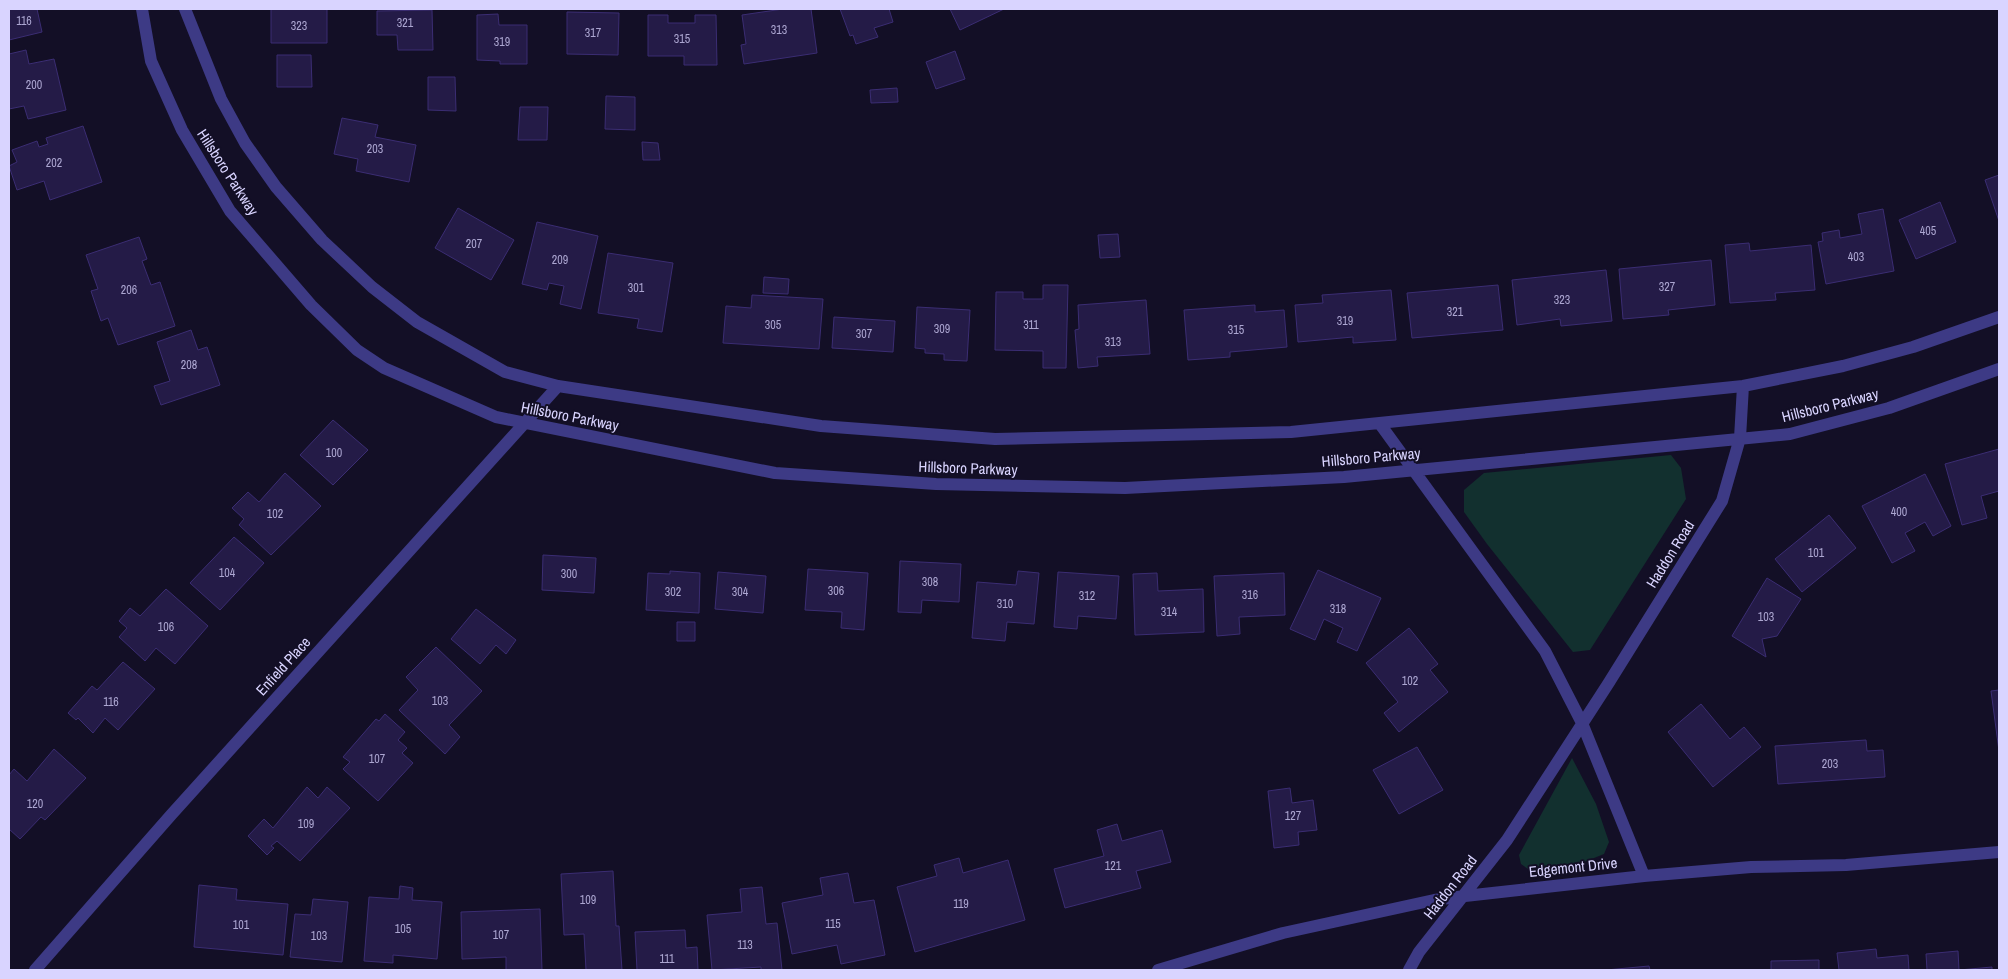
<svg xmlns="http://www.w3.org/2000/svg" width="2008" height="979" viewBox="0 0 2008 979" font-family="'Archivo Narrow',sans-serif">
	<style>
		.green { fill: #12302f }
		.building { fill: #241b47; stroke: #3b2d73 }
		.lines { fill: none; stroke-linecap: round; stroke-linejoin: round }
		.minor { stroke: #3d3a85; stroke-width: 12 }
		.labels { text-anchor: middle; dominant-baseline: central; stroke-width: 4; stroke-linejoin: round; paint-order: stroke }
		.number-label { font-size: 12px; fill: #aca6d1 }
		.street-label { font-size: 15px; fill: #d9d4ff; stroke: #130f26 }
	</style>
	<rect width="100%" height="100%" fill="#130f26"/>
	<path class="green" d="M1671,455L1681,468L1686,499L1590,650L1573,652L1487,544L1464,512V490L1484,473Z
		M1572,758L1596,804L1609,842L1604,854L1584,862L1528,869L1521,864L1519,855Z"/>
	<path class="building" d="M9,9H37L42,32L9,40Z
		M271,9H327V43H271Z
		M783,9H811L817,53L744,64L741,45L746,44L742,15Z
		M840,9H889L893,22L874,28L878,37L856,44L853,35L850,36Z
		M950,9H1004L960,30Z
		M432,10L433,50H398L397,35H377V11Z
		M567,12L619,13L618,55L567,54Z
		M498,14L499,25H527V64H500V61L477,60V15Z
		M648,15H668V23H695V15H716L717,65H684V56H648Z
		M26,50L29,64L54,59L66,110L28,119L24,106L9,109V54Z
		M955,51L965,79L936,89L926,62Z
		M277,55H311L312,87H277Z
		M428,77H455L456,111L428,110Z
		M897,88L898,102L871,103L870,90Z
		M606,96L635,97V130L605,129Z
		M520,107H548L547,140H518Z
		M342,118L378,125L375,137L416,145L409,182L356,171L358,159L334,154Z
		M83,126L102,182L50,200L44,181L17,190L9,166L17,162L12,150L37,141L39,147L48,144L46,138Z
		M642,142L658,143L660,160H643Z
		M1999,175V221L1985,180Z
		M1940,202L1956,242L1916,259L1899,220Z
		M458,208L514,240L491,280L435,248Z
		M1883,209L1894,271L1826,284L1818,242L1823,241L1822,233L1839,230L1840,238L1862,234L1858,214Z
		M537,222L598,236L581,309L560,304L564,286L549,283L547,290L522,284Z
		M1118,234L1120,257L1100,258L1098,235Z
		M139,237L147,259L142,261L151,285L160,282L175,326L118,345L108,318L101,321L91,291L98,289L86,255Z
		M1749,243L1750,251L1811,245L1815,290L1775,293L1776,300L1730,303L1725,245Z
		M608,253L673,263L662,332L637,328L639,319L598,313Z
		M1711,260L1715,305L1668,310L1669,315L1623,319L1619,269Z
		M1606,270L1612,321L1561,326L1560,319L1517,325L1512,280Z
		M764,277L789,279L788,294L763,293Z
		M1043,285H1068L1066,368H1043V351L995,350L996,292H1023V299H1043Z
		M1498,285L1503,330L1412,338L1407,293Z
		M1391,290L1396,340L1353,343V337L1298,342L1295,305L1323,303L1322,295Z
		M752,295L823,299L819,349L723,343L726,306L751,308Z
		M1146,300L1150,354L1097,357L1098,366L1078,368L1075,330L1079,329L1078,305Z
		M1255,305V312L1284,310L1287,347L1230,352V357L1188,360L1184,310Z
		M917,307L970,310L967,361L944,360V354L925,353V349L915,348Z
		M834,317L895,321L893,352L832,348Z
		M191,330L198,350L207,347L220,385L161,405L154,386L170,381L157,342Z
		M333,420L368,450L333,485L300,455Z
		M1999,449V491L1981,496L1987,518L1962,525L1945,464Z
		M285,473L321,506L271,555L239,525L244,519L232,508L248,492L259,502Z
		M1925,474L1951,526L1933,536L1925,522L1905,533L1915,551L1892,563L1862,506Z
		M1829,515L1856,548L1802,592L1775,559Z
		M234,537L264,563L220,610L190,583Z
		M543,555L596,558L594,593L542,590Z
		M900,561L961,564L959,602L922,600L921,613L898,612Z
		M808,569L868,573L864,630L841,628L842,612L805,610Z
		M1318,570L1381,598L1357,651L1337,642L1343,628L1324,619L1315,640L1290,629Z
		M670,571L700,573L699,613L646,610L648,573L670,574Z
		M1018,571L1039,573L1034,624L1007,622L1005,641L972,638L977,582L1016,585Z
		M718,572L766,576L763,613L715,609Z
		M1058,572L1119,576L1116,619L1078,616L1077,629L1054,627Z
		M1157,573L1158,591L1203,589L1204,632L1135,635L1133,574Z
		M1284,573L1285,615L1239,617L1240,634L1217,636L1214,576Z
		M1767,578L1801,599L1777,636L1762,639L1766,657L1732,636Z
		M166,589L208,626L175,664L156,648L145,661L119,637L127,628L119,621L130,608L140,616Z
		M476,609L516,640L506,654L496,645L480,664L451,639Z
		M677,622H695V641H677Z
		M1409,628L1438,664L1430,670L1448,692L1399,732L1384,713L1398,702L1366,663Z
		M436,647L482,691L449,725L460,737L445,754L399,710L418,690L406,677Z
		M123,662L155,689L118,730L105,718L93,733L78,718L76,720L68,713L92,686L97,690Z
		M1999,690V751L1991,691Z
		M1701,704L1730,739L1744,727L1761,747L1713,787L1668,732Z
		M385,714L405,732L398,740L407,748L402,753L413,763L378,801L343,769L350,762L343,757L376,719L379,721Z
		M1866,740L1867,751L1883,750L1885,777L1778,784L1775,746Z
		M1417,747L1443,790L1399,814L1373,770Z
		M54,749L86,778L45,820L41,817L20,839L9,829V775L14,769L27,781Z
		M307,787L318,798L327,787L350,808L300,861L277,841L271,846L274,848L267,855L248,836L264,819L273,828Z
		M1290,788L1292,803L1313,800L1317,830L1298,832L1299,845L1274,848L1268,791Z
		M1117,824L1122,841L1162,830L1171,862L1136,871L1141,888L1065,908L1054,869L1104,856L1097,830Z
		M959,858L963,873L1008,860L1025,920L915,952L897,887L937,876L934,865Z
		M613,871L616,926H619L622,970H586L584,934L564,935L561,874Z
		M848,873L854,903L874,900L885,955L841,964L837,945L792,954L782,903L823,895L820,878Z
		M199,885L237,889L236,900L288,904L283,955L194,947Z
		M400,886L413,888L412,900L442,902L437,959L393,955V963L364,961L369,897L399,899Z
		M762,887L766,924L777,923L782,970H761V967L712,970L707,915L742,912L740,889Z
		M313,899L348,902L342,962L290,957L295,914L311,915Z
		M540,909L542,970H506V957L462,959L461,912Z
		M685,930L686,948L697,947L698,970H637L635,932Z
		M1876,949L1877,958L1908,955L1909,970H1839L1837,953Z
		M1958,951L1959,970L1992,967V970H1927L1926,954Z
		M1819,960V970H1771V961Z
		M1649,966L1650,970H1606Z"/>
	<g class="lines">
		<path class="minor" d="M142,9L151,61L182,130L230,211L311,305L357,350L384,368L496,417L775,473L936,484L1125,488L1344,477L1790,434L1889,408L1999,369
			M185,9L221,99L245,143L276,187L322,240L372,287L417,322L505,372L558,386L821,426L995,439L1291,432L1743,386L1843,366L1913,347L1999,317
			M1380,424L1545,651L1582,723L1644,876
			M35,970L171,815L558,386
			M1158,970L1283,933L1434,900L1465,896L1644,876L1751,867L1846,865L1999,852
			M1409,970L1419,952L1507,840L1608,684L1722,501L1740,438L1743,386"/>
	</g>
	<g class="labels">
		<g class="number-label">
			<text x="24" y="21">116</text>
			<text x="405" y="23">321</text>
			<text x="299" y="26">323</text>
			<text x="779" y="30">313</text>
			<text x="593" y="33">317</text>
			<text x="682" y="39">315</text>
			<text x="502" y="42">319</text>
			<text x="34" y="85">200</text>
			<text x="375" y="149">203</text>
			<text x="54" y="163">202</text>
			<text x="1928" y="231">405</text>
			<text x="474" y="244">207</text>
			<text x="1856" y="257">403</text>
			<text x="560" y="260">209</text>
			<text x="1667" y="287">327</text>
			<text x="636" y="288">301</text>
			<text x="129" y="290">206</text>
			<text x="1562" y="300">323</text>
			<text x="1455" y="312">321</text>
			<text x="1345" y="321">319</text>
			<text x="773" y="325">305</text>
			<text x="1031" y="325">311</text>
			<text x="942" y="329">309</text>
			<text x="1236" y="330">315</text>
			<text x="864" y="334">307</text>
			<text x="1113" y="342">313</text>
			<text x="189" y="365">208</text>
			<text x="334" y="453">100</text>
			<text x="1899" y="512">400</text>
			<text x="275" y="514">102</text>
			<text x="1816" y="553">101</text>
			<text x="227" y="573">104</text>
			<text x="569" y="574">300</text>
			<text x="930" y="582">308</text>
			<text x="836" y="591">306</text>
			<text x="673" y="592">302</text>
			<text x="740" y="592">304</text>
			<text x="1250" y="595">316</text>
			<text x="1087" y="596">312</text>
			<text x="1005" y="604">310</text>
			<text x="1338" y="609">318</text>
			<text x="1169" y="612">314</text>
			<text x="1766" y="617">103</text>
			<text x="166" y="627">106</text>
			<text x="1410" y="681">102</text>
			<text x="440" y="701">103</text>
			<text x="111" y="702">116</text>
			<text x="377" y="759">107</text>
			<text x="1830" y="764">203</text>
			<text x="35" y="804">120</text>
			<text x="1293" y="816">127</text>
			<text x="306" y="824">109</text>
			<text x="1113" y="866">121</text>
			<text x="588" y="900">109</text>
			<text x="961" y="904">119</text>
			<text x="833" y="924">115</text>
			<text x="241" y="925">101</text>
			<text x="403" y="929">105</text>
			<text x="501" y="935">107</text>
			<text x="319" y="936">103</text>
			<text x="745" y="945">113</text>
			<text x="667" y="959">111</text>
		</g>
		<g class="street-label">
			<text transform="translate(228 172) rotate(57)">Hillsboro Parkway</text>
			<text transform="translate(1830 405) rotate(-14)">Hillsboro Parkway</text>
			<text transform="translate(570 416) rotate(11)">Hillsboro Parkway</text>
			<text transform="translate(1371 457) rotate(-5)">Hillsboro Parkway</text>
			<text transform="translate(968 468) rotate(2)">Hillsboro Parkway</text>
			<text transform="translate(1670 554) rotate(-58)">Haddon Road</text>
			<text transform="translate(283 666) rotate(-48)">Enfield Place</text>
			<text transform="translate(1573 867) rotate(-6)">Edgemont Drive</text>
			<text transform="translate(1450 887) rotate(-52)">Haddon Road</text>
		</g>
	</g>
	<rect width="2008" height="979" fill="none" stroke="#d9d4ff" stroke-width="20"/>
</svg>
